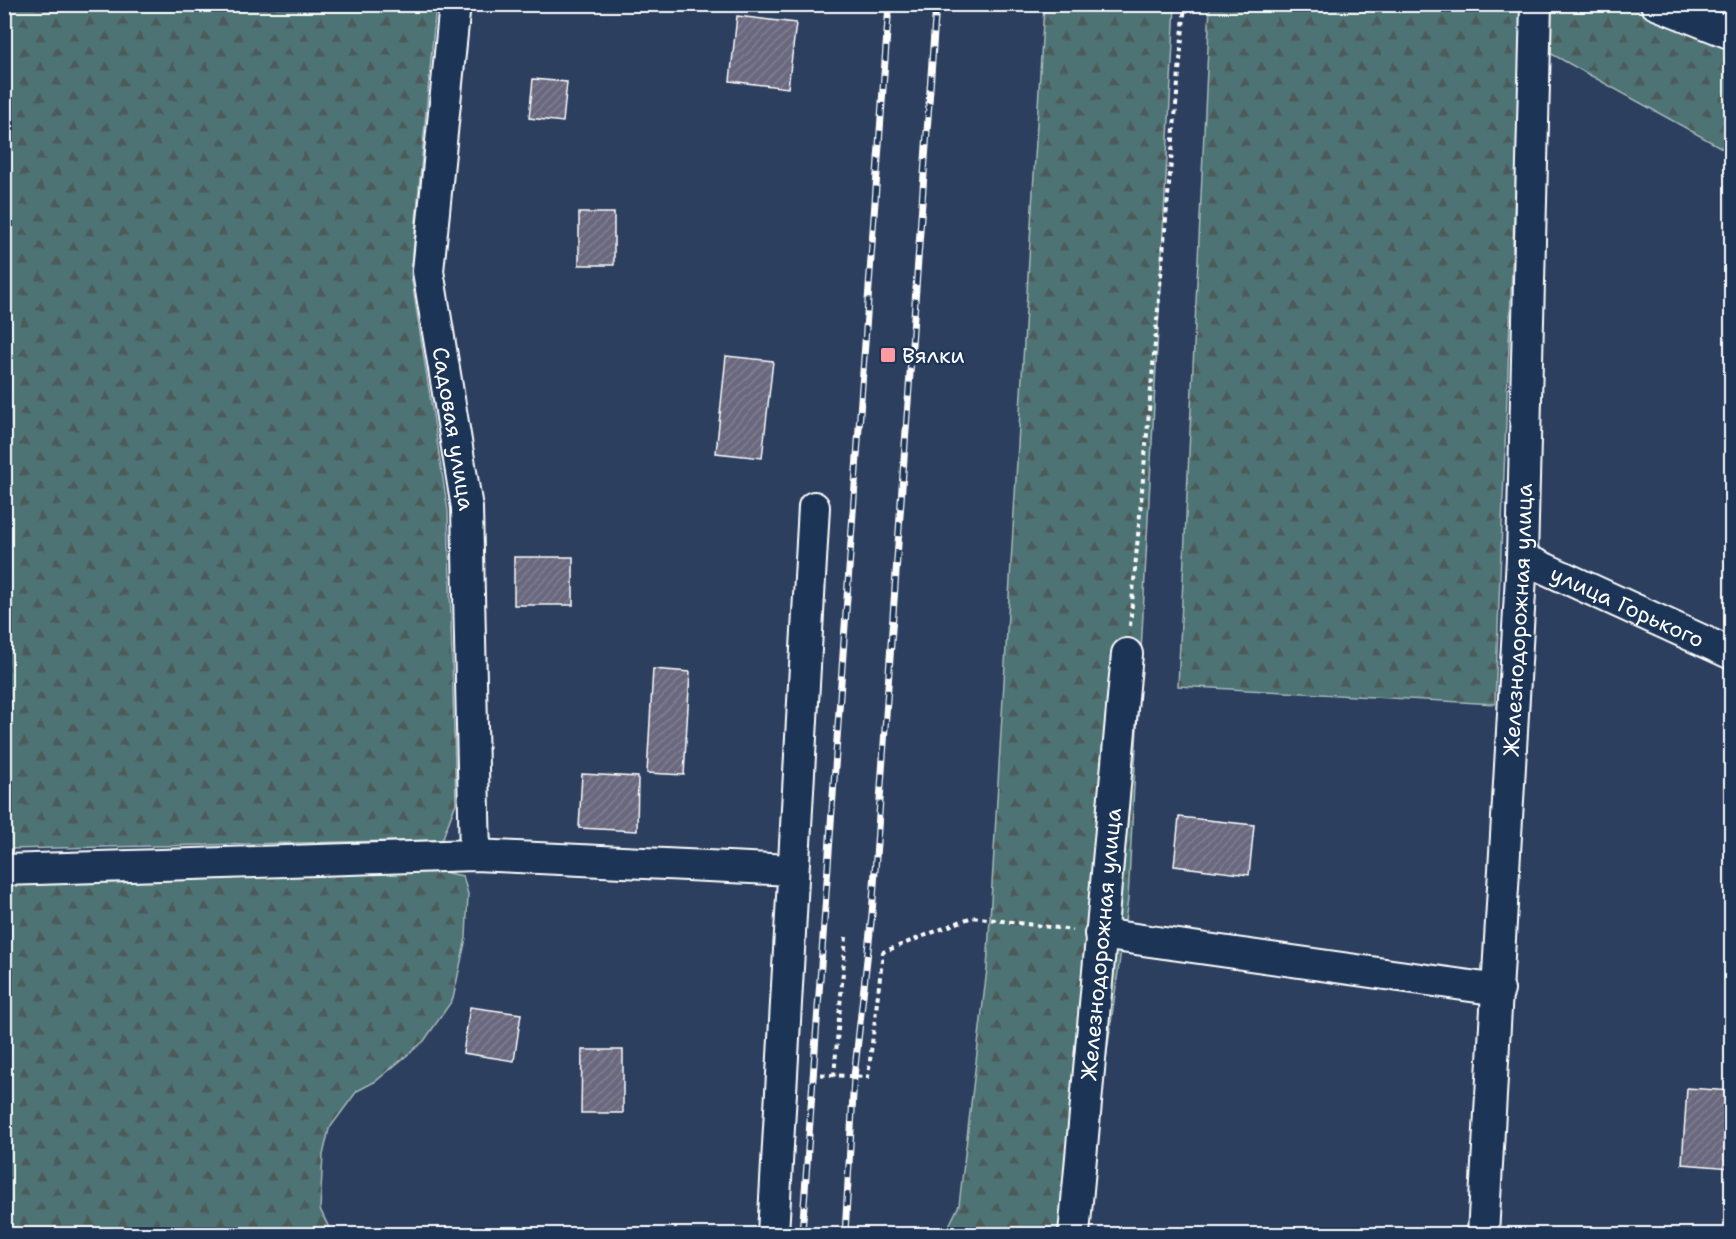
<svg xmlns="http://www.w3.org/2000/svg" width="1736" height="1239" viewBox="0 0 1736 1239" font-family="'Shantell Sans',sans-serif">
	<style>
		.forest { fill: url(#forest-firs); stroke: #a6b9ba; stroke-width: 1.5 }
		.building { fill: url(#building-hatch); stroke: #fff; stroke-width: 1.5 }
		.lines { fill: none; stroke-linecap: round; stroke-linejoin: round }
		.street-casing { stroke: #fff; stroke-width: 34 }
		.path { stroke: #fff; stroke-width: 4; stroke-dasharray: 4.5 4.5; stroke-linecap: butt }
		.street { stroke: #1d3557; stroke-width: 30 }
		.rail-casing { stroke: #fff; stroke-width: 7 }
		.rail { stroke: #1d3557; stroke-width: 4.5; stroke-dasharray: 14; stroke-linecap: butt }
		.poi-dot { fill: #ff9aa2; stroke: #1d3557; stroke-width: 2 }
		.labels { text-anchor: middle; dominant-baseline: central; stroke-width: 4.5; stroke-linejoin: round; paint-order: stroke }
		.poi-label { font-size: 22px; fill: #fff; stroke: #1d3557; text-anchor: start }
		.street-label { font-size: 22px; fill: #fff; stroke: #1d3557 }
	</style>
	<defs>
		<pattern id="forest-firs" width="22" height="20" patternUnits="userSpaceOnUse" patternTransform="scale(1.5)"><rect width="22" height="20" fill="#4e7375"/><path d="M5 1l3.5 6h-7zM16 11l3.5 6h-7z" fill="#4d5a5a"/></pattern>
		<pattern id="building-hatch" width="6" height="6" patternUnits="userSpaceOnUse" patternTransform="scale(1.5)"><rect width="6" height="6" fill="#6a687e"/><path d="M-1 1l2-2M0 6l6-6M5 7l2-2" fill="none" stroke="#807f91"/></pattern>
	</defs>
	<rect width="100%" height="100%" fill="#2c3f5f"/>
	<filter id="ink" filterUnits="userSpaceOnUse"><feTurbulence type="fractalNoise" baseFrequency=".0167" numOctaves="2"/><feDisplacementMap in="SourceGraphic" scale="12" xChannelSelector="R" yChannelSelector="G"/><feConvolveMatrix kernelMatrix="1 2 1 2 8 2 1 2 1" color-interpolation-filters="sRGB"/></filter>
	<g filter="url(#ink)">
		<path class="forest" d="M4,5H436L411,275L448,511L456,803L442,840L5,849Z
			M1044,5H1175L1128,899L1082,1234H945L959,1205L987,969Z
			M1210,5H1731V153L1521,37L1495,704L1178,686Z
			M442,872L463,876L468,894L466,938L453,999L424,1041L376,1081L357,1091L329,1129L323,1155L320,1209L332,1234H5V883Z"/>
		<path class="building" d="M737,16L796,23L788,88L730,81Z
			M533,79L567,82L563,122L529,118Z
			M579,213H614V265H579Z
			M726,356L773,361L762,458L716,453Z
			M514,557H573V605H514Z
			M653,669L690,672L684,775L647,773Z
			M582,774L638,777L637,831L579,828Z
			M1179,817L1254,825L1249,875L1174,866Z
			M470,1007L521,1014L514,1061L463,1053Z
			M582,1050H623V1113H581Z
			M1687,1088L1732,1091V1168L1682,1164Z"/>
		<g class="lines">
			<defs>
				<g id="street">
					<path id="s1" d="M455,4L428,271L467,508L475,855"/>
					<path d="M1656,4L1732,34"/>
					<path id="s2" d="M1522,558L1732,654"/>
					<path d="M4,870L475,855L793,870"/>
					<path d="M1100,934L1499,990"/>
					<path d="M773,1234L814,507"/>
					<path id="s3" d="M1074,1234L1127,654"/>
					<path id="s4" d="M1483,1234L1522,558L1536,4"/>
				</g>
			</defs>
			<use href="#street" class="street-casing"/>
			<path class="path" d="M1130,626L1185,4
				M812,1074L868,1077L883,952L972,917L1073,930
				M834,1076L846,937"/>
			<use href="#street" class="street"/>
			<defs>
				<path id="rail" d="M802,1234L889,4
					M845,1234L854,1077L872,914L936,4"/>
			</defs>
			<use href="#rail" class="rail-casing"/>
			<use href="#rail" class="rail"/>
		</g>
	</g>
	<rect class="poi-dot" x="880" y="347" width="16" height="16" rx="3"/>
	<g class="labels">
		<g class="poi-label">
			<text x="902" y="355">Вялки</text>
		</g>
		<g class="street-label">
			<text stroke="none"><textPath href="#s1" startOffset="428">Садовая улица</textPath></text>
			<text stroke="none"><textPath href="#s2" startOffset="116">улица Горького</textPath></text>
			<text stroke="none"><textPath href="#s4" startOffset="615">Железнодорожная улица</textPath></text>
			<text stroke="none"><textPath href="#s3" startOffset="291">Железнодорожная улица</textPath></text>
		</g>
	</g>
	<rect width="1736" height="1239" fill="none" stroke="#1d3557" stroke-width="24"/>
	<rect x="12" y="12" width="1712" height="1215" fill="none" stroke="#fff" stroke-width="2" filter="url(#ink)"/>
</svg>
